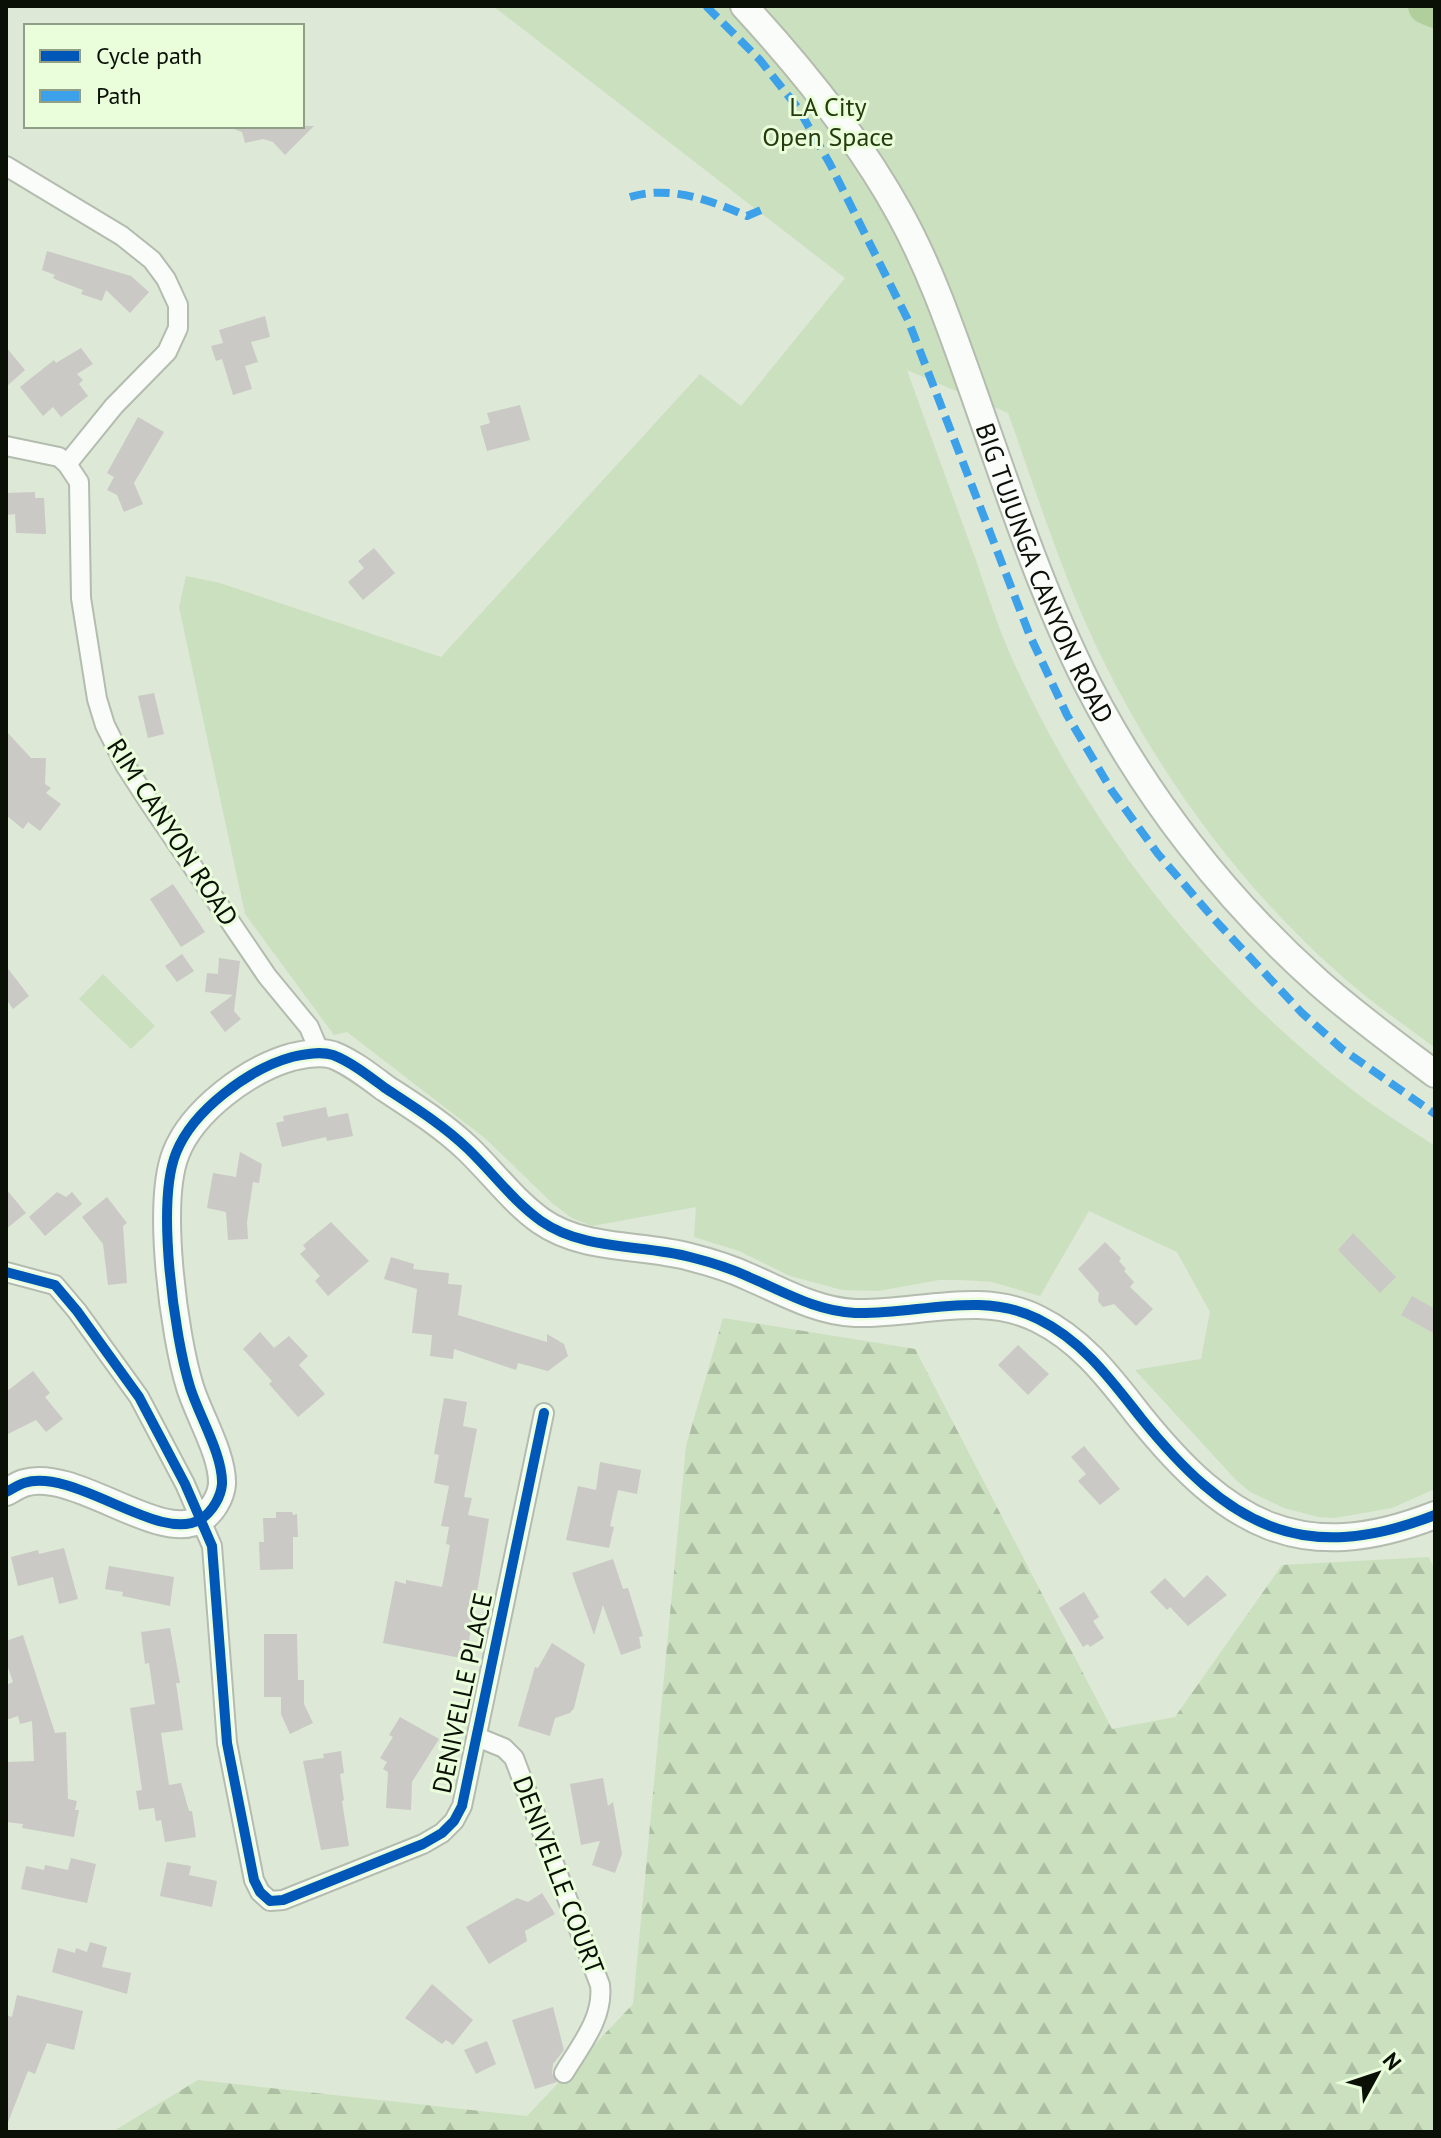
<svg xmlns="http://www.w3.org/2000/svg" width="1441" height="2138" viewBox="0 0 1441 2138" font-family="'PT Sans',sans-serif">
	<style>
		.green { fill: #cbe0be }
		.forest { fill: url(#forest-firs) }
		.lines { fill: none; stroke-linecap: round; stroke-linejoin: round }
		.river { stroke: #b1cf9c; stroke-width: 36 }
		.building { fill: #cac9c5 }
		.street-casing { stroke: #b3bcae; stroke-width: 22 }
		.secondary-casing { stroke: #b3bcae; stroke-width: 30 }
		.street { stroke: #fafcf9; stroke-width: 18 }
		.secondary { stroke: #fafcf9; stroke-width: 26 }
		.quiet { stroke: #3ca1e9; stroke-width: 8; stroke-dasharray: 16 8; stroke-linecap: butt }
		.cycleway-casing { stroke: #eafedc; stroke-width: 15 }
		.cycleway { stroke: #0057b8; stroke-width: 10 }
		.labels { text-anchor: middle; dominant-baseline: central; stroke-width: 6; stroke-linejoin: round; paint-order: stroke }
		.park-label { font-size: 26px; fill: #243c0d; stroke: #eafedc }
		.street-label { font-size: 26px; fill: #0a1006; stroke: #eafedc }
	</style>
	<defs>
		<pattern id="forest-firs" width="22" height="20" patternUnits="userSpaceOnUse" patternTransform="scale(2)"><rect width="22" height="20" fill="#cbe0be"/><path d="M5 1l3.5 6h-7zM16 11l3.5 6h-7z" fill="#adbfa2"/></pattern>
	</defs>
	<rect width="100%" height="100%" fill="#dde8d7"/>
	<path class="green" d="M493,6H1435V1048C1405,1025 1372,1003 1344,978C1244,891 1162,780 1104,662C1064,582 1038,496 1008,413L907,370C929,431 951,492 973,552C985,586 996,622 1010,654C1087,828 1205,976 1355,1092C1380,1111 1408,1128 1435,1146V1489L1392,1508L1335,1518L1318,1517L1284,1508L1250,1492L1236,1480L1135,1370L1201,1359L1210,1312L1177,1252L1089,1211L1040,1296L992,1282L961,1280H939L878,1291L842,1290L790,1276L739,1251L694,1237L696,1207L592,1226L572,1218L552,1203L486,1139L347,1032L334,1035L245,914L179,607L186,576L220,583L441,657L700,374L741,406L845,278Z
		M103,974L155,1026L131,1049L79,999Z"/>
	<path class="forest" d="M723,1318L915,1349L1112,1729L1175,1717L1282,1565L1429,1557L1435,1571V2132H112L198,2080L527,2116L633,2004L686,1446Z"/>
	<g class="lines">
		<path class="river" d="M1426,6L1435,10"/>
	</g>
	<path class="building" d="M234,126H314L285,155L273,142L263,139L245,143L242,132L234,129Z
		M47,251L131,276L149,292L130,313L106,290L102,301L81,294L83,290L59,281L53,278L55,275L42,270Z
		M265,316L270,337L251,342L258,362L245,366L252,389L233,395L222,359L216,361L211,346L223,343L219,330Z
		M6,347L25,370L6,387Z
		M81,348L93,364L77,374L83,380L79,384L88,396L61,417L53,407L43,416L20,387L54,360L56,363Z
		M520,405L530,440L487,451L480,426L490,423L487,413Z
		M138,417L164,432L134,483L143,504L124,512L117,495L107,490L114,477L107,473Z
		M35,492V498H44L46,534L16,533L15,514L6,515V493Z
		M374,548L395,573L363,600L348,582L364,568L358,561Z
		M154,693L164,734L148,738L138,696Z
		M6,731L31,758H46L45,784L51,788L46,793L61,804L40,831L28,822L23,829L6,815Z
		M173,884L205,932L181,947L150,899Z
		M182,954L194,971L177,982L165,966Z
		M219,958L240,961L234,1011L241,1019L225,1032L210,1012L233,995L205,992L207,973L218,974Z
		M6,966L29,996L13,1009L6,999Z
		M326,1107L328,1117L348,1113L353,1136L327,1141L326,1137L282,1147L276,1123L284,1121L283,1116Z
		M240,1152L262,1164L259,1183L253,1182L247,1222L248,1239L228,1240L226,1212L207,1208L213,1173L236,1177Z
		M6,1189L26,1213L6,1229Z
		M57,1192L66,1197L72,1192L82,1204L45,1236L29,1217Z
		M107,1197L127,1223L123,1226L127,1283L108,1285L103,1244L82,1217Z
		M331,1222L369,1261L328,1296L315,1281L320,1276L300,1254L306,1249L303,1245Z
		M1353,1233L1396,1277L1380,1293L1338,1250Z
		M1105,1242L1121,1258L1119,1261L1126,1269L1124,1271L1134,1282L1130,1287L1153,1309L1136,1326L1114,1304L1103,1307L1098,1301L1099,1293L1078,1269Z
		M391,1257L414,1264L413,1269L449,1273L448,1284L462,1285L458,1315L547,1342V1334L564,1344L568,1356L548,1371L518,1363L516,1370L454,1349L453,1359L430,1356L432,1335L412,1333L417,1289L384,1279Z
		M1412,1296L1435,1309V1334L1401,1315Z
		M260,1332L274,1348L289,1336L308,1356L299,1365L325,1394L298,1417L269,1384L272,1381L243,1349Z
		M1018,1345L1049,1374L1028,1395L998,1365Z
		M33,1371L50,1393L45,1397L63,1419L46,1432L36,1420L6,1435V1392Z
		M444,1398L467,1402L463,1426L477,1429L464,1497L472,1498L468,1515L489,1519L466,1659L383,1643L395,1581L406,1584V1580L442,1587L450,1545L446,1544L449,1527L441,1526L449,1486L434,1483L439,1455L434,1454Z
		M1084,1446L1120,1489L1100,1505L1078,1481L1086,1474L1071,1457Z
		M600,1462L641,1470L637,1494L618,1490L610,1526L614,1527L609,1548L566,1540L578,1486L596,1490Z
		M276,1512H292L293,1515L297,1514L298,1537H293V1569L260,1570L259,1542H264L263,1518H276Z
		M64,1548L78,1599L59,1604L53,1577L18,1586L11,1557L38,1550L39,1554Z
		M613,1559L623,1589L628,1588L643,1636L639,1637L641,1648L621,1655L603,1605L594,1635L572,1573Z
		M109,1566L174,1577L170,1606L122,1596L123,1592L105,1589Z
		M1207,1575L1227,1595L1188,1626L1170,1607L1167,1610L1150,1592L1165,1578L1184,1598Z
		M1084,1592L1099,1617L1093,1621L1104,1638L1090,1647L1088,1644L1083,1647L1059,1608Z
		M170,1628L180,1683H176L183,1730L161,1733L169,1785L181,1783L189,1811H192L196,1837L165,1842L161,1820L156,1821L154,1808L139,1810L136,1791L142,1790L130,1708L155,1704L149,1663L145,1664L141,1632Z
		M264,1634H297L298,1680H304V1704L313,1723L290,1734L281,1714V1697H264Z
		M23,1635L55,1733L66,1732L68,1799L77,1801L75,1810H79L74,1837L22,1828L23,1824L6,1822L8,1762L34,1761L32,1721L20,1724L18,1716L6,1720V1685L13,1682L6,1662V1641Z
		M552,1643L585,1664L574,1708L570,1713L555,1718L550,1736L518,1726L535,1667L538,1668Z
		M400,1717L439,1739L412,1782L411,1810L386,1808L388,1772L383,1769L387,1762L380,1758L393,1737L389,1735Z
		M341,1751L344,1773L340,1774L344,1800L342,1801L349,1846L321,1850L303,1761L324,1758L323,1754Z
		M603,1778L608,1806L613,1802L622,1854L615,1873L592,1865L600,1841L581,1845L570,1784Z
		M71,1858L96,1864L87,1903L21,1889L26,1866L44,1870L45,1865L68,1870Z
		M167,1862L191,1866L189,1875L217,1881L212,1907L160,1896Z
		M542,1893L555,1914L525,1931L527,1941L489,1964L466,1927L517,1898L528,1902Z
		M90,1942L107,1947L102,1967L131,1973L127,1994L52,1972L58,1948L75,1953L76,1948L87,1952Z
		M432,1984L473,2020L453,2045L446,2040L442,2044L405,2018Z
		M17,1995L83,2011L74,2050L47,2043L35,2074L28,2071L7,2125L6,2015L12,2017Z
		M553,2007L564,2050L553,2064L552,2073L557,2082L535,2089L512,2020Z
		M487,2041L496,2064L476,2074L464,2050Z"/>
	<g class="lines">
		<defs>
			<path id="street" d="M6,166L122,236L152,260L166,279L178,305V328L167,352L114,406L67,464
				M6,446L59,457L67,464L79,482L81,598L97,699L105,725L125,765L149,802L267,976L309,1027L320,1053
				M6,1272L55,1285L77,1311L139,1397L185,1484L212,1546L227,1743L254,1880L260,1892L270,1901L283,1900L423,1844L442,1833L454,1821L462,1806L544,1413
				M477,1737L504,1748L514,1758L600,1985C604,2018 580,2046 564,2073"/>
			<g id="secondary">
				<path id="s1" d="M744,6C802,69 859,139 900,214C930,268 951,329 972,388C1007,487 1040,590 1088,685C1145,796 1224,898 1318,982C1355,1015 1395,1044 1435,1074"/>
				<path d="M6,1492C12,1489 18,1485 24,1483C75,1467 160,1545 201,1519C212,1512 221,1497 222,1484C223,1455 199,1416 190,1387C174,1335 156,1203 176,1153C193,1110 249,1069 292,1057C305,1054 320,1051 333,1055C351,1062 369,1076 385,1088C414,1107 443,1125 468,1149C493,1173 513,1201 541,1221C584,1251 642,1244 690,1257C710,1262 730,1268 749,1277C784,1292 816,1311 855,1313C916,1315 981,1290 1038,1319C1083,1341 1111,1380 1141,1418C1226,1523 1300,1568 1435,1515"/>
			</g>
		</defs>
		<use href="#street" class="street-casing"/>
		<use href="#secondary" class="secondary-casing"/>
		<use href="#street" class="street"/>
		<use href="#secondary" class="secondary"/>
		<path class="quiet" d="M706,6L760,60L798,108L830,164L908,320L1030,636L1067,715L1112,791L1158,854L1214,919L1302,1013L1342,1049L1435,1114
			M630,197C670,185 710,200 747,216L768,207"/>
		<defs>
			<path id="cycleway" d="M6,1272L55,1285L77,1311L139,1397L185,1484L212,1546L227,1743L254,1880L260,1892L270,1901L283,1900L423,1844L442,1833L454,1821L462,1806L544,1413
				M6,1492C12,1489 18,1485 24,1483C75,1467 160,1545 201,1519C212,1512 221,1497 222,1484C223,1455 199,1416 190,1387C174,1335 156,1203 176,1153C193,1110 249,1069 292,1057C305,1054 320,1051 333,1055C351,1062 369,1076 385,1088C414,1107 443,1125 468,1149C493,1173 513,1201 541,1221C584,1251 642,1244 690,1257C710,1262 730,1268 749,1277C784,1292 816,1311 855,1313C916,1315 981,1290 1038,1319C1083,1341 1111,1380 1141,1418C1226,1523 1300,1568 1435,1515"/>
		</defs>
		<use href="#cycleway" class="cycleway-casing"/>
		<use href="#cycleway" class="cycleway"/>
	</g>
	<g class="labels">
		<g class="park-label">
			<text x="828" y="106">LA City<tspan x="828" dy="30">Open Space</tspan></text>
		</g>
		<g class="street-label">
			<text stroke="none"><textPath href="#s1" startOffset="648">BIG TUJUNGA CANYON ROAD</textPath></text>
			<text transform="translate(173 832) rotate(57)">RIM CANYON ROAD</text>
			<text transform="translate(462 1693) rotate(-78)">DENIVELLE PLACE</text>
			<text transform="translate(559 1875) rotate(69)">DENIVELLE COURT</text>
		</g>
	</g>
	<rect width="1441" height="2138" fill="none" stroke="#0a1006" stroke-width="16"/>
	<rect x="24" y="24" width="280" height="104" fill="#eafedc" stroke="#909f86" stroke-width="2"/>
	<rect x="40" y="50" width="40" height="12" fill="#0057b8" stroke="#909f86" stroke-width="2"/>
	<text x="96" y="64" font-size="24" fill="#0a1006">Cycle path</text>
	<rect x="40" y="90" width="40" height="12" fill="#3ca1e9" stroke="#909f86" stroke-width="2"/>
	<text x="96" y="104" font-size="24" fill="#0a1006">Path</text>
	<g transform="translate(1377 2074) rotate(50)" stroke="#eafedc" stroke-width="6" paint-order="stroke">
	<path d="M0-6L14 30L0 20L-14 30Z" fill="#0a1006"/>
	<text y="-12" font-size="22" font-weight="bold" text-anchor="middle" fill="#0a1006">N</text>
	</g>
</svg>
